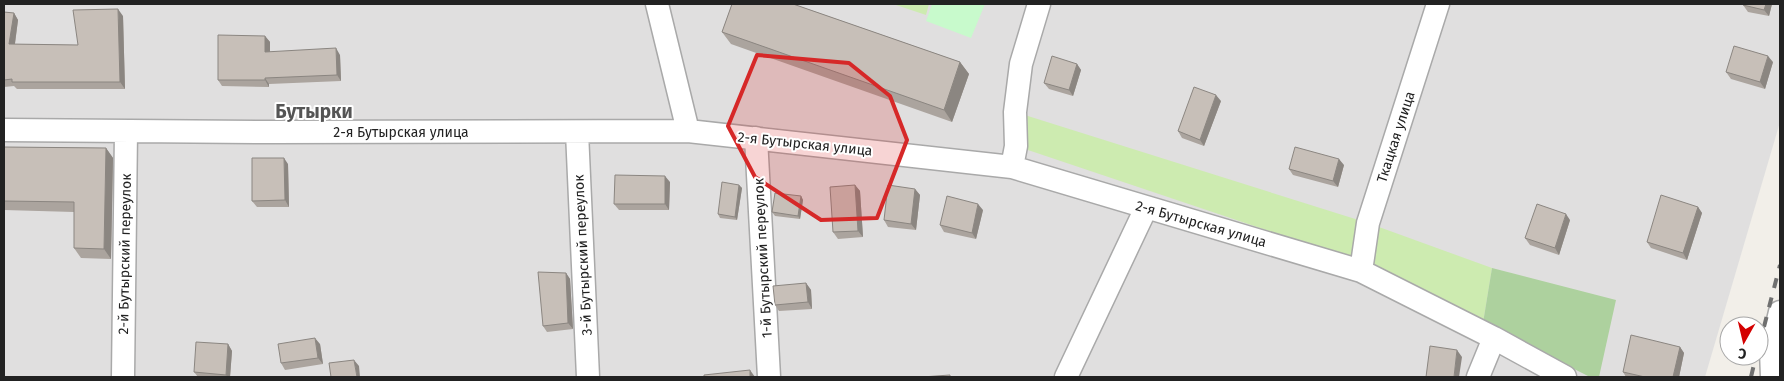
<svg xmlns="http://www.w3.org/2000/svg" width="1784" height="381" viewBox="0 0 1784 381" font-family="'Fira Sans',sans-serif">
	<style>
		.residential { fill: #e0dfdf }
		.grass { fill: #cdebb0 }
		.forest { fill: #add19e }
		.park { fill: #c8facc }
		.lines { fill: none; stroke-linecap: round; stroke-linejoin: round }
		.minor-casing { stroke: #a9a9a9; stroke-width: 25 }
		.minor { stroke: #fff; stroke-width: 22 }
		.rail { stroke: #707070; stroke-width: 4; stroke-dasharray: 10 10; stroke-linecap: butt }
		.wall { fill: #aba49e }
		.shaded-wall { fill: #8b8681 }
		.building { fill: #c7bfb8; stroke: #8b8681 }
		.marked { fill: #d62828; fill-opacity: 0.2; stroke: #d62828; stroke-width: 4; stroke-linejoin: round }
		.labels { text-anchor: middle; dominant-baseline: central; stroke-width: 4; stroke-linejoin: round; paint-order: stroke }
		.street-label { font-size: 14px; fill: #222; stroke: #fff }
		.district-label { font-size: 19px; font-weight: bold; fill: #555; stroke: #fff }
	</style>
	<rect width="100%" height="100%" fill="#f2efe9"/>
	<path class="residential" d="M4,4H1780V122L1705,377H4Z"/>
	<path class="grass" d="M893,4H929L926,15Z
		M1015,112L1368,223L1492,268L1483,323L1361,262L1016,146Z"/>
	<path class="forest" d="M1492,268L1616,300L1599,377H1590L1483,323Z"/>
	<path class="park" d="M932,4H985L971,38L926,21Z"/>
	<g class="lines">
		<defs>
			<path id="minor" d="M657,4L688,131
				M4,130L269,132L688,131L1012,167L1361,271L1494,338L1565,377
				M577,132L588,377
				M756,138L769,377
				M1012,167L1016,146L1015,112L1021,64L1039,4
				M1361,271L1368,223L1438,4
				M123,377L126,131
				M1066,377L1146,208
				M1478,377L1494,338
				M1772,377L1771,350L1780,312"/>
		</defs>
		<use href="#minor" class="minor-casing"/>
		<use href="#minor" class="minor"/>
		<path class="rail" d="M1759,346L1780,265
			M1751,377L1756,356"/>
	</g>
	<path class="wall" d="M732,4H796V5L960,62L969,74L952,122L731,44L722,32Z
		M1772,4L1769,16L1748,12L1743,5Z
		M4,12L14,13L18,20L15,44L78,45L123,16L125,89H17L14,86L4,87Z
		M265,36L270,42V52L340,55L341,81L269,84V87L222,86L218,80Z
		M1773,62L1765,89L1731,79L1726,72Z
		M1077,64L1081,70L1073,96L1049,89L1044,83Z
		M1221,101L1204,146L1182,138L1178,131Z
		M4,147L106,148L113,158L111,259L81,258L74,248V212L4,210Z
		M288,164L289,207H257L252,201Z
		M1344,165L1338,187L1293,175L1289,169Z
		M670,182L669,210H619L614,204Z
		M739,185L742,188L737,220L720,218L718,214Z
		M855,185L860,191L863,237L838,239L833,232Z
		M915,189L920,195L916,230L888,227L884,220Z
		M801,196L803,200L800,219L775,216L772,212Z
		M1698,207L1702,213L1687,260L1651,248L1647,242Z
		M983,210L976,239L944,232L940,225Z
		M1570,220L1559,255L1530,245L1525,238Z
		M566,273L570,279L573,329L547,332L543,326Z
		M806,283L811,290L812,309L779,311L775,305Z
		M228,344L232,351L230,377H198L194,372Z
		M320,344L323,364L285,370L281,363Z
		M1680,347L1684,353L1679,377H1626L1623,372Z"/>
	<path class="shaded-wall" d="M1766,4H1772L1769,16L1764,10Z
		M118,9L123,16L125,89L120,82Z
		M14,13L18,20L14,50L9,44Z
		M265,36L270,42V58L265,52Z
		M336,48L340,55L341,81L337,75Z
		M1768,56L1773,62L1765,89L1760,82Z
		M960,62L969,74L952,122L944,110Z
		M1077,64L1081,70L1073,96L1069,90Z
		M265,78L269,84V87L265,80Z
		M1216,95L1221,101L1204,146L1200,140Z
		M106,148L113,158L111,259L104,249Z
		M284,158L288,164L289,207L285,200Z
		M1339,159L1344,165L1338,187L1333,181Z
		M665,176L670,182L669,210L665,204Z
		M739,185L742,188L737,220L735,217Z
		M855,185L860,191L863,237L858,231Z
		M915,189L920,195L916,230L911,224Z
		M801,196L803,200L800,219L798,216Z
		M978,204L983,210L976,239L972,233Z
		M1698,207L1702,213L1687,260L1683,253Z
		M1566,214L1570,220L1559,255L1555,248Z
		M566,273L570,279L573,329L568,323Z
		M806,283L811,290L812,309L808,302Z
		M315,338L320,344L323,364L318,358Z
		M228,344L232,351L230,377H227L226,375Z
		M1680,347L1684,353L1679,377H1673Z
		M1457,350L1462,357L1459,377H1454Z
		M354,360L359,366L360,377H357Z
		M750,370L755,377H750Z"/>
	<path class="building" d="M732,4H793L960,62L944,110L722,32Z
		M1744,4H1766L1764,10L1743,5Z
		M118,9L120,82H12V79L4,80V12L14,13L9,44L78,45L73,10Z
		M218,35L265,36V52L336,48L337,75L265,78V80H218Z
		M1734,46L1768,56L1760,82L1726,72Z
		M1052,56L1077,64L1069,90L1044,83Z
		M1194,87L1216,95L1200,140L1178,131Z
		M4,147L106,148L104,249L74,248V202L4,201Z
		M1295,147L1339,159L1333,181L1289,169Z
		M252,158H284L285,200L252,201Z
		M615,175L665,176V204H614Z
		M722,182L739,185L735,217L718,214Z
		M855,185L858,231L833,232L830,187Z
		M888,185L915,189L911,224L884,220Z
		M775,193L801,196L798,216L772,212Z
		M1661,195L1698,207L1683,253L1647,242Z
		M947,196L978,204L972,233L940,225Z
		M1537,204L1566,214L1555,248L1525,238Z
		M538,272L566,273L568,323L543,326Z
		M806,283L808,302L775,305L773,286Z
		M1631,335L1680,347L1673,377H1645L1623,372Z
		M315,338L318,358L281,363L278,344Z
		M196,342L228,344L226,375L194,372Z
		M1430,346L1457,350L1454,377H1426Z
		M354,360L357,377H331L329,363Z
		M750,370V377H704V375Z
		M950,375V377H922Z"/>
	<path class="marked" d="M757,55L849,63L890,96L907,140L877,218L821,220L755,177L728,126Z"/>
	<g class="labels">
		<g class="street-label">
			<text x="401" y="132">2-я Бутырская улица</text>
			<text transform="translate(1396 137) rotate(-72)">Ткацкая улица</text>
			<text transform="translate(805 144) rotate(6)">2-я Бутырская улица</text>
			<text transform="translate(1201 224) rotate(16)">2-я Бутырская улица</text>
			<text transform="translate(125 254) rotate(-89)">2-й Бутырский переулок</text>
			<text transform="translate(583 255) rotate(-93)">3-й Бутырский переулок</text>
			<text transform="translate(763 258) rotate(-93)">1-й Бутырский переулок</text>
		</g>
		<g class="district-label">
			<text x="314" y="111">Бутырки</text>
		</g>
	</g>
	<rect width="1784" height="381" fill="none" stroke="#222222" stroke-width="10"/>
	<g transform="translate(1744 341) rotate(188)"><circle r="24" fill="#ffffff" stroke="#a7a7a7"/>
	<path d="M0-4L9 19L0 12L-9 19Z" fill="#d40000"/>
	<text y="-8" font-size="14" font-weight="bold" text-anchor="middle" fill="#222222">С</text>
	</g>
</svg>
